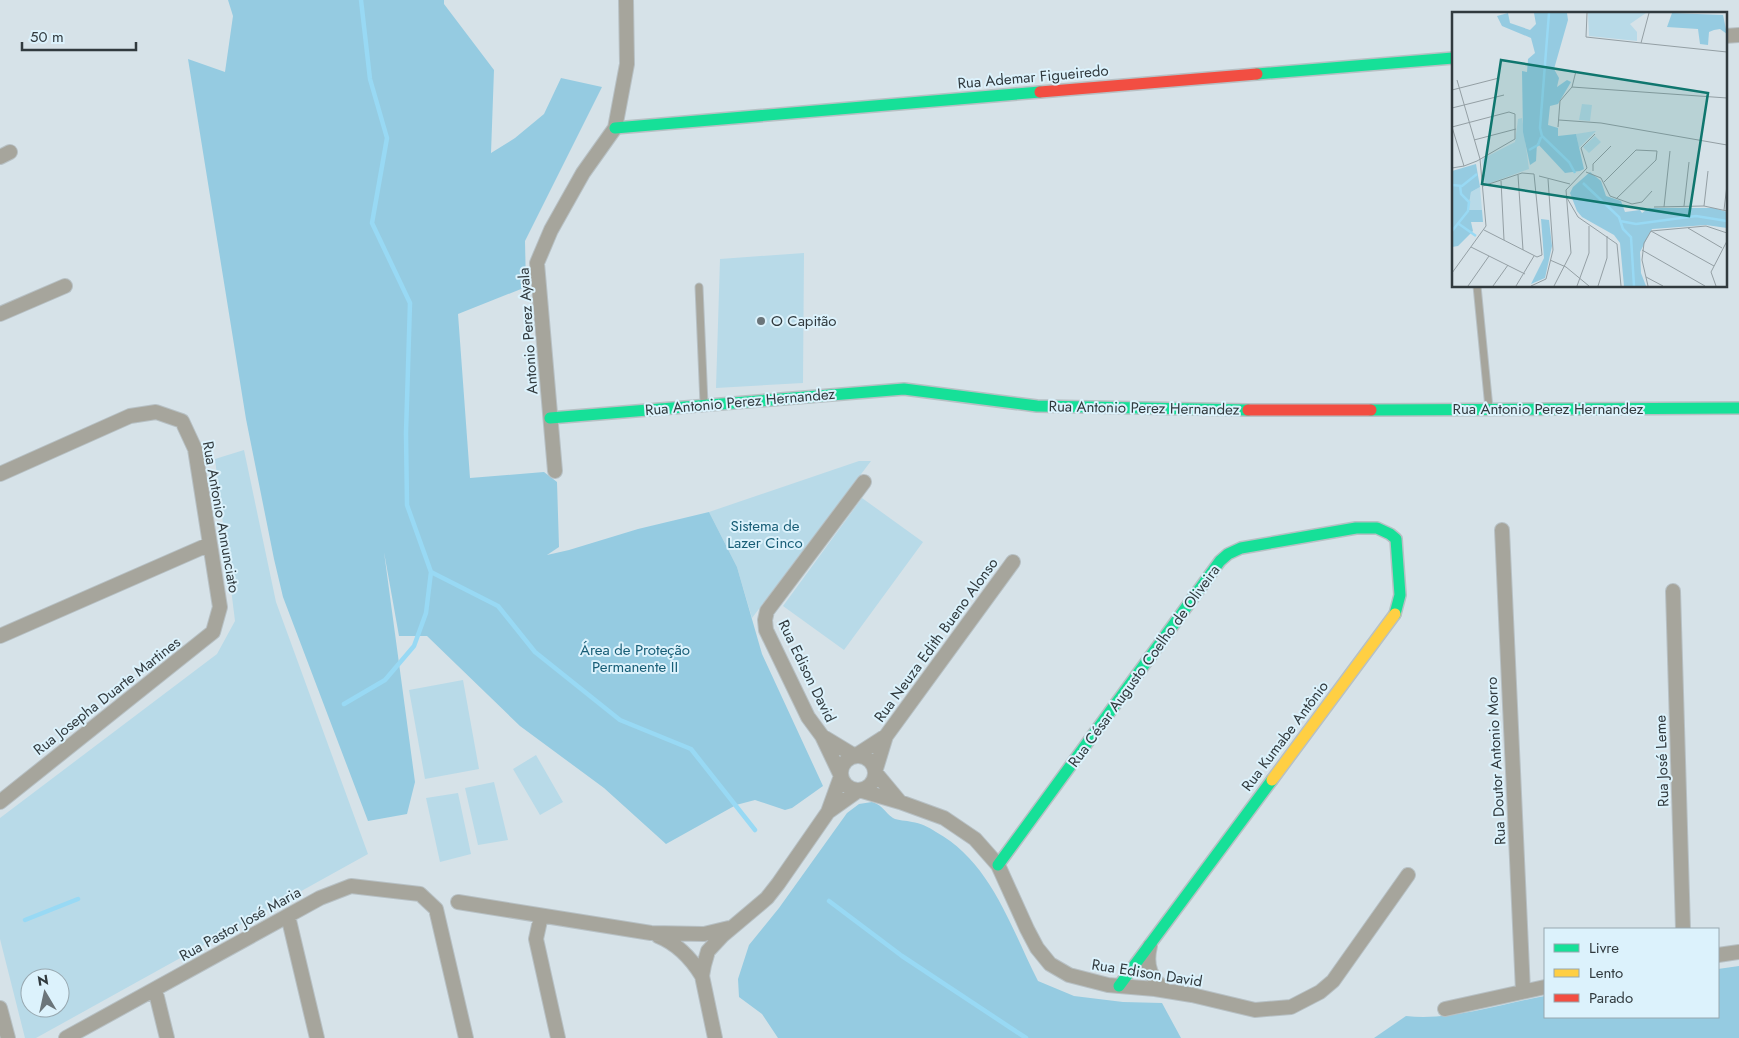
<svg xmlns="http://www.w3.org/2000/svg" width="1739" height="1038" viewBox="0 0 1739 1038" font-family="Jost,sans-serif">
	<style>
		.green { fill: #b8dae8; fill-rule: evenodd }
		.forest { fill: #95cbe1 }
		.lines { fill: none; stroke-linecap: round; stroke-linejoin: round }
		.stream { stroke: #98d9f4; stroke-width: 4.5 }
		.lane-casing { stroke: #b7c0c4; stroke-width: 9 }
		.street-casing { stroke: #b7c0c4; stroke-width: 16 }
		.fast-casing { stroke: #b7c0c4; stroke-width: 14 }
		.slow-casing { stroke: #b7c0c4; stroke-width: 14 }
		.jam-casing { stroke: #b7c0c4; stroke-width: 14 }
		.lane { stroke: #a6a59c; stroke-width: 7 }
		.street { stroke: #a6a59c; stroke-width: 14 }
		.fast { stroke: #16e098; stroke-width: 11 }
		.slow { stroke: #ffcf43; stroke-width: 11 }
		.jam { stroke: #f24e42; stroke-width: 11 }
		.poi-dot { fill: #6b757a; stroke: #dcf2fc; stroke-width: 2 }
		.labels { text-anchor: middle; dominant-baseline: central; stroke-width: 4; stroke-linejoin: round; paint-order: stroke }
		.street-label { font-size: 15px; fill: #313a3e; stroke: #dcf2fc }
		.poi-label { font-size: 15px; fill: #313a3e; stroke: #dcf2fc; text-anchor: start }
		.park-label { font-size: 15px; fill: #175d76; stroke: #dcf2fc }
		.inset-river { fill: none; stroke: #98d9f4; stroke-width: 2.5 }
		.inset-road { fill: none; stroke: #949fa4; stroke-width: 1 }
		.view { fill: #0f766e; fill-opacity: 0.15; stroke: #0f766e; stroke-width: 2.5 }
		.inset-edge { fill: none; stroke: #313a3e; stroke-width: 2.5 }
	</style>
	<rect width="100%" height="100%" fill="#d6e2e8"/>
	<path class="green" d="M804,253L803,383L716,388L720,259Z
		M244,450L276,602L368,854L36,1038H25L0,939V818L217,654L235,621L215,459ZM30,978H60V1008H30Z
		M859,461H871L752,618L737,567L709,512Z
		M862,498L923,542L844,650L783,606Z
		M463,680L479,769L425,779L409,690Z
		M536,755L563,802L540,815L513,769Z
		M494,782L508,840L478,845L465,788Z
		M458,793L471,854L440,862L426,798Z"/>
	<path class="forest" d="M228,0H444V4L494,70L491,153L515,138L544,114L561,78L602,87L525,241L526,287L458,314L470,478L544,472L557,482L559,547L547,555L569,550L638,529L709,512L737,567L762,654L823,786L792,808L785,810L755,800L736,805L666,844L604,788L520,726L427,636H399L384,552L415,782L407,814L368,821L283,597L274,559L246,419L188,59L225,72L233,16Z
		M872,802C884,806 884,812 893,818C898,821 906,820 912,822C920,823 929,827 936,832C991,862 1011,928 1038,981L1074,996L1123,1002L1162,1003L1181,1038H778L762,1014L739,997L738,979L749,945L779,908L847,813L859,804Z
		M1739,966V1038H1374L1406,1016C1452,1021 1500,1004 1545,996V1017H1718V969Z"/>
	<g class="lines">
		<path class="stream" d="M361,0L370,79L387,138L372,223L410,303L406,433L407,505L431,572L498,606L535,652L620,720L691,749L755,830
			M344,704L385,680L414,646L426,613L431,572
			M829,901L902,956L1026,1038
			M25,920L78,899"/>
		<defs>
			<path id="lane" d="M1477,286L1489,408
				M699,287L704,404"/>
			<path id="street" d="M1725,36L1739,35
				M0,157L10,152
				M0,314L65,286
				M555,471L537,263L551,230L583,173L615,128L627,64L626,0
				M0,474L130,416L156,412L182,421L195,449L220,607L213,632L0,802
				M1502,530L1523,991
				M1673,591L1683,929
				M0,636L210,544
				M822,736L855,756L886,736
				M841 773a17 17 0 1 1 34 0a17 17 0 1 1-34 0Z
				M900,802L875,772L886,736L1013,562
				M828,812L859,790L900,802L944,818L975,839L998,865L1027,929L1037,948L1050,964L1069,975L1108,985L1155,989L1192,995L1255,1010L1291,1007L1320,992L1333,981L1408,875
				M458,902L651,933L704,934L729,928
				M288,916L317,1038
				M541,916L536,939L558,1038
				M658,936C678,944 691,958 702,976
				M1150,946C1145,967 1151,978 1166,991
				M1718,955L1739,952
				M155,989L167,1038
				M0,1008L8,1038
				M1445,1009L1545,987
				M66,1038L320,898L351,886L420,894L436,909L466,1038
				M715,1038L702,976L704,965L708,951L722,936L767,898L778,884L828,812L841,776L822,736L808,717L766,630L765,620L767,611L864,482"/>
			<path id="fast" d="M1257,74L1453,58
				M615,128L1040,92
				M1371,410L1739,408
				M550,418L904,389L1037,406L1248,410
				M998,865L1220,561L1228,554L1241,548L1356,528H1377L1390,534L1396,539L1400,595L1395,614
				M1119,986L1272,780"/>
			<path id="slow" d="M1272,780L1395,614"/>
			<path id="jam" d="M1040,92L1257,74
				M1248,410H1371"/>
		</defs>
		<use href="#lane" class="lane-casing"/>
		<use href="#street" class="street-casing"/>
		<use href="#fast" class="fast-casing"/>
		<use href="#slow" class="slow-casing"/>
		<use href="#jam" class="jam-casing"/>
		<use href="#lane" class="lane"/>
		<use href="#street" class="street"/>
		<use href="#fast" class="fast"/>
		<use href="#slow" class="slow"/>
		<use href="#jam" class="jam"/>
	</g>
	<circle class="poi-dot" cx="761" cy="321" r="5"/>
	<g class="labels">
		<g class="street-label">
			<text transform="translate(1033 77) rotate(-5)">Rua Ademar Figueiredo</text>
			<text transform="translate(528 331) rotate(-94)">Antonio Perez Ayala</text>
			<text transform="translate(740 402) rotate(-5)">Rua Antonio Perez Hernandez</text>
			<text transform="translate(1144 408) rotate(1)">Rua Antonio Perez Hernandez</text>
			<text x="1548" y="409">Rua Antonio Perez Hernandez</text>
			<text transform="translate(221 517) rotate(80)">Rua Antonio Annunciato</text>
			<text transform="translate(936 640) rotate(-54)">Rua Neuza Edith Bueno Alonso</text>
			<text transform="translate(1144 666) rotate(-54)">Rua César Augusto Coelho de Oliveira</text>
			<text transform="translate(807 671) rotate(64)">Rua Edison David</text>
			<text transform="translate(107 696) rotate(-38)">Rua Josepha Duarte Martines</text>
			<text transform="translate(1285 736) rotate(-53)">Rua Kumabe Antônio</text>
			<text transform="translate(1496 761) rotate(-93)">Rua Doutor Antonio Morro</text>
			<text transform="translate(1662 761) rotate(-92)">Rua José Leme</text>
			<text transform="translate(240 924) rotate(-29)">Rua Pastor José Maria</text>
			<text transform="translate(1147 973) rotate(9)">Rua Edison David</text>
		</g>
		<g class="poi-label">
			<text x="771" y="321">O Capitão</text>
		</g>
		<g class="park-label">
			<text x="765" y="526">Sistema de<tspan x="765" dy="17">Lazer Cinco</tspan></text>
			<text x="635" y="650">Área de Proteção<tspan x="635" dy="17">Permanente II</tspan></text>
		</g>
	</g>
	<g transform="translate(1452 12)">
		<rect width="275" height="275" fill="#d6e2e8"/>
		<path d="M136,1H194L178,12L185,20V29L137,24ZM130,92L140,93L138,109L127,108ZM70,106L77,157L33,173L30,147L63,130L66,107ZM143,119H144L127,136L124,122ZM143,124L149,130L137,141L131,135ZM28,175L30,198L16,199L19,180Z" fill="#b8dae8"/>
		<path d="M56,1L58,11L78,18L84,12L82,1H115L116,8L102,57L107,66L105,75L115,68L119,70L106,92L98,94L96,113L106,116V124L124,122L132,157L128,159L113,161L85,131L84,149L78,153L71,120L70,59L75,60L76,47L83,41L79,26L50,14L45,4ZM220,1L271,3L275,22L268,17L262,18L257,20L256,33L248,32L246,17L215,15ZM24,152L28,175L19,180L16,198H30L31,210H19L21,219L6,234L0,235V159ZM138,160L149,169L154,184L169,189L173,200L188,198L190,201L197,196H262L275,200V216L254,213L200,217L188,240L189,261L194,274H172L168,231L162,223L130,205L125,199L118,181L121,175ZM89,207L97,208L100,234L93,266L79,272L92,246Z" fill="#95cbe1"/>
		<path class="inset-river" d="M97,1L88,116L90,124L117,150L123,161M77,138L86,133L89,125M131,171L167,205L171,217L179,225L182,274M0,173L10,174L25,162M168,209L184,212L244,204L275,209M7,212L24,224M0,219L16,199L17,190L9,182L8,173"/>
		<path class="inset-road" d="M135,1L134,25L189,31M197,1L189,31L275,40M120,75L275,86M0,78L47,66M0,96L52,83M107,108L149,111L275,133M106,115L108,89L120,75L124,59M22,128L64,117M0,156L12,154L25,149L63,127V102L57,100L0,115L12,154M141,159V152L159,134M134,160L149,166L158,184L180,192L190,190L200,179M66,163L71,238M87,164L118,172M49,169L52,228M152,170L184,138L205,139L204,148L164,187M31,174L70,161L82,162L90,243L85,245L32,218M115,186L126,205L165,232L169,274M232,194L237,150M252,194L256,159M202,195L252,194L275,199M212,195L218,139M272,198L275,173M236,216L270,236M199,219L254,214L275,221M199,219L262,254M19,235L73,262M190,238L253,274M98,248L114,255L137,274M0,261L34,214L28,147L5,68M194,265L211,274M16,274L37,244M41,274L56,253M64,274L82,244M79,274L94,267L101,238L96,167M102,274L119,241L114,178L135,156L129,136L143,122M125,274L137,241V214M146,274L155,246V224M196,274L190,248L192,231L199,219M264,274L259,260L275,229"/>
		<path class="view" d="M49,48L256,81L237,204L30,172Z"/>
		<rect width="275" height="275" class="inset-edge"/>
	</g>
	<rect x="1544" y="928" width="175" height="90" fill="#dcf2fc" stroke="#98a8b0"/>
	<rect x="1554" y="944" width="25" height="8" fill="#16e098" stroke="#98a8b0"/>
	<text x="1589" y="953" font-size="15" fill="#313a3e">Livre</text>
	<rect x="1554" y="969" width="25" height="8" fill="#ffcf43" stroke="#98a8b0"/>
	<text x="1589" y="978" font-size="15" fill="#313a3e">Lento</text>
	<rect x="1554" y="994" width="25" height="8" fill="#f24e42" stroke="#98a8b0"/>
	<text x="1589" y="1003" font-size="15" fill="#313a3e">Parado</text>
	<g transform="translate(45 993) rotate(351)"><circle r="24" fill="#dcf2fc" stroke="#98a8b0"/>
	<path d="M0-4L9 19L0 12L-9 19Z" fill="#6b757a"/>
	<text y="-8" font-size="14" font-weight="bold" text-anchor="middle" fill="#313a3e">N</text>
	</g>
	<path d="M22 42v8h114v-8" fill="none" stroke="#313a3e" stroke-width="2.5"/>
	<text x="30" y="42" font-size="15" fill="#313a3e" stroke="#dcf2fc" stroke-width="4" paint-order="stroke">50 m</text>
</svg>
